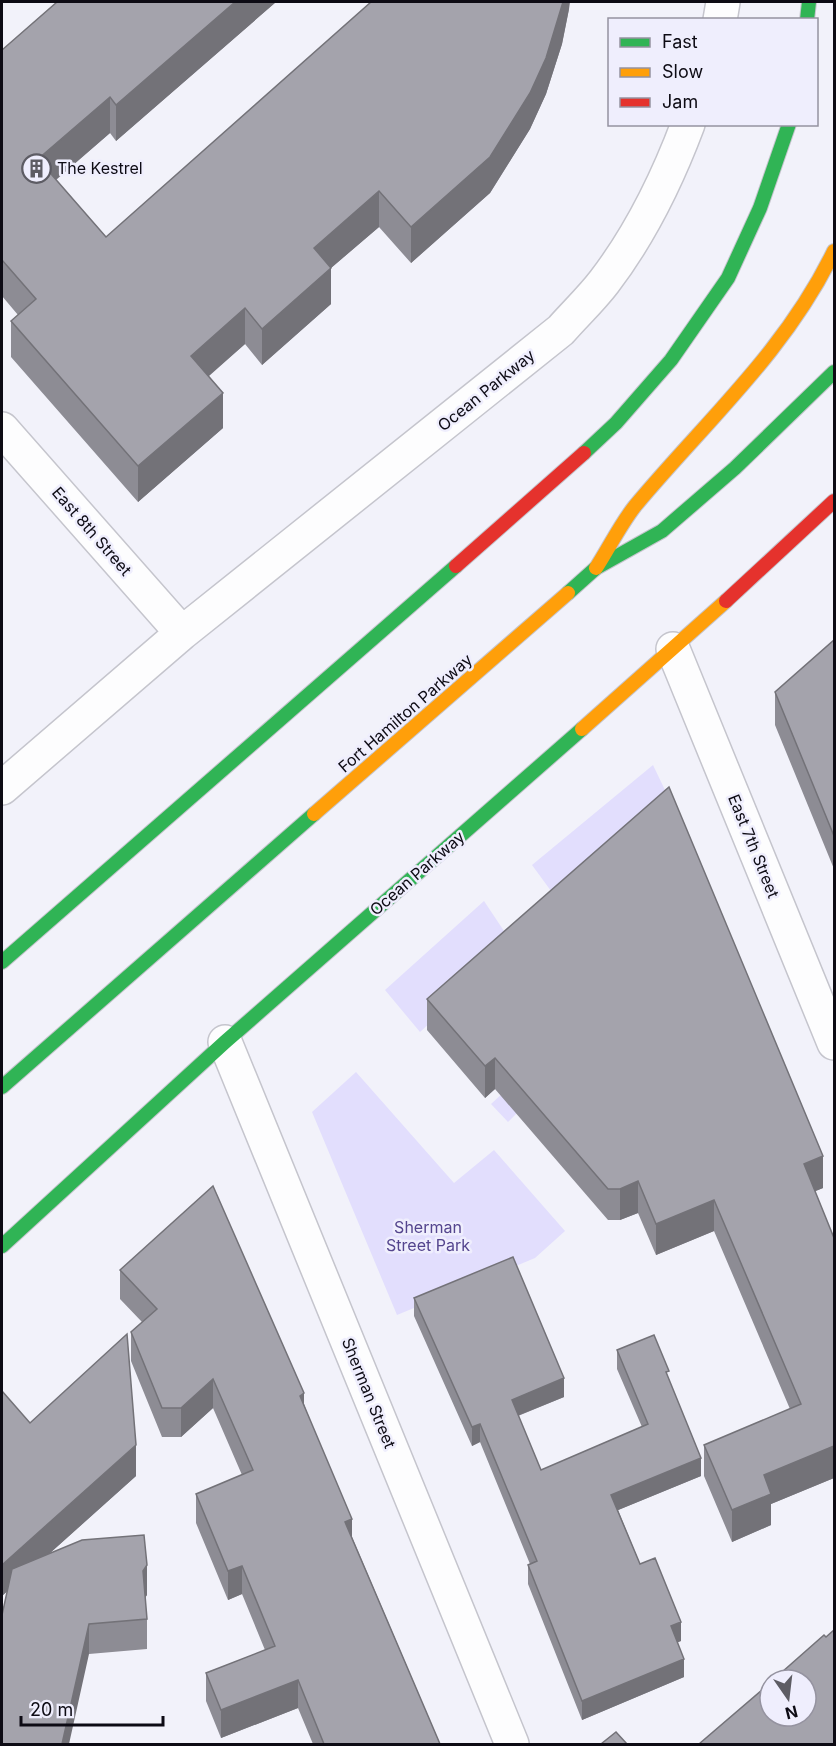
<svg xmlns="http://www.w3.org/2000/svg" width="836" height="1746" viewBox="0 0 836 1746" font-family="Inter,sans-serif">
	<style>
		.green { fill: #e2defd }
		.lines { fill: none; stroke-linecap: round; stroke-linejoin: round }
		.street-casing { stroke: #c5c5cd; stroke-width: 36 }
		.fast-casing { stroke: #c5c5cd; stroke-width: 16 }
		.slow-casing { stroke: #c5c5cd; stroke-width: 16 }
		.jam-casing { stroke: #c5c5cd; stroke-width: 16 }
		.street { stroke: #fdfdfe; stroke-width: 33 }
		.fast { stroke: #30b455; stroke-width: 14 }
		.slow { stroke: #ff9f0a; stroke-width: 14 }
		.jam { stroke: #e5322d; stroke-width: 14 }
		.wall { fill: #8d8c94 }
		.shaded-wall { fill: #737278 }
		.building { fill: #a4a3ac; stroke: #737278; stroke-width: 1.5 }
		.labels { text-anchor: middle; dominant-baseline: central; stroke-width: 5; stroke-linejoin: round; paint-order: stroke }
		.poi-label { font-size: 16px; fill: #0d0b14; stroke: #efeefd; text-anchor: start }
		.street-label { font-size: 16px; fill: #0d0b14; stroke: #efeefd }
		.park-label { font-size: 16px; fill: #54458e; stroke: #efeefd }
	</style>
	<rect width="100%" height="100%" fill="#f2f2fa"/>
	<path class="green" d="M653,765L675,811L562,906L532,865Z
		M484,901L514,946L420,1032L385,990Z
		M529,1069L517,1113L508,1122L491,1104Z
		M356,1072L454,1183L494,1150L565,1231L535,1258L397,1315L312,1112Z"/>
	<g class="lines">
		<defs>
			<path id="street" d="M720,20L723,2
				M2,429L182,633
				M673,649L834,1043
				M2,788L182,633L561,330C575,314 591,299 604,282C640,235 667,180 688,124
				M225,1042L512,1744"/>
			<path id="fast" d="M807,20L809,2
				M584,453L616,423L671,360L728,278L760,208L789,124
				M568,593L596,568L662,531L735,468L834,372
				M2,962L456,566
				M2,1087L314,814
				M2,1246L225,1042L582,729"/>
			<path id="slow" d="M596,568C609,548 620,525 635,506C705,422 786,351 834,251
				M582,729L726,601
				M314,814L568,593"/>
			<path id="jam" d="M456,566L584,453
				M726,601L834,501"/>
		</defs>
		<use href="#street" class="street-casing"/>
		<use href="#fast" class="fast-casing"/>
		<use href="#slow" class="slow-casing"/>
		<use href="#jam" class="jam-casing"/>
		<use href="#street" class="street"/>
		<use href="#fast" class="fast"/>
		<use href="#slow" class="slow"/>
		<use href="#jam" class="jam"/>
	</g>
	<path class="wall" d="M276,2L116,141L110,133L56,180L106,237L569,9L562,44L546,94L530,129L490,193L411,263L379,227L331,268V304L262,365L245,344L208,376L223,428L138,502L11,357V321L18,315L2,296V50Z
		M834,640V869L775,725V692Z
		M427,999L823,1188L815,1191L834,1478L771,1504V1525L732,1542L704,1476V1445L790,1409L714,1231L656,1255L638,1213L620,1220H608L495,1089L485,1098L427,1030Z
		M120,1270L304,1404L352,1537L440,1744H313L298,1708L221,1738L206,1701V1673L265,1650L242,1594L228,1600L196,1523V1494L242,1475L213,1408L181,1437H162L131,1361V1332L142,1322L120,1299Z
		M414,1298L564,1397L518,1416L541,1470L642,1427L617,1369V1350L669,1379L701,1476L618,1510L640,1564L681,1641L677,1642L684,1677L582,1720L528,1584V1565L530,1564L480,1442L472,1446L414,1316Z
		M2,1391L30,1423L136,1476L49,1554L147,1595L145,1597L147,1619V1649L89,1654L7,1591L2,1596Z"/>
	<path class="shaded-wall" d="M235,2H276L116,141V105Z
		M563,2H570L569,9L562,44L546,94L530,129L490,193L411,263V227Z
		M110,97V133L38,195V159Z
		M379,191V227L331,268V304L262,365V329L314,248Z
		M245,308V344L191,392V356Z
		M223,393V428L138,502V466Z
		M495,1058V1089L485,1098V1066Z
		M823,1156V1188L804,1196V1164Z
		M638,1181V1213L620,1220V1189Z
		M714,1200V1231L656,1255V1224Z
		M564,1378V1397L512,1418V1400Z
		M213,1379V1408L181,1437V1408Z
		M304,1393V1422L300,1396Z
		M480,1424V1442L472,1446V1427Z
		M136,1445V1476L2,1596V1565Z
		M834,1446V1478L771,1504V1525L732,1542V1510L764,1475Z
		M701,1458V1476L611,1513V1495Z
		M352,1519V1548L345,1522Z
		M147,1565V1595L143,1601V1571Z
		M242,1566V1594L228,1600V1571Z
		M681,1622V1641L671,1645V1626Z
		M89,1624V1654L69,1744H62Z
		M684,1659V1677L582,1720V1701Z
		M298,1680V1708L221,1738V1710Z"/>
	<path class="building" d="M57,2H235L116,105L110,97L38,159L106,237L371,2H563L546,58L530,93L490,157L411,227L379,191L314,248L331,268L262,329L245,308L191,356L223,393L138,466L11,321L36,299L2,260V50Z
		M834,640V836L775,692Z
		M669,787L823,1156L804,1164L834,1238V1446L764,1475L771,1494L732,1510L704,1445L801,1404L714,1200L656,1224L638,1181L620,1189H608L495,1058L485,1066L427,999Z
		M213,1186L304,1393L300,1396L352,1519L345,1522L440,1744H324L298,1680L221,1710L206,1673L275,1646L242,1566L228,1571L196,1494L253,1470L213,1379L181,1408H162L131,1332L157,1309L120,1270Z
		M513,1257L564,1378L512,1400L541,1470L648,1424L617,1350L654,1335L669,1371L666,1372L701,1458L611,1495L640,1564L655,1558L681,1622L671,1626L684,1659L582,1701L528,1565L537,1561L480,1424L472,1427L414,1298Z
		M127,1334L136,1445L2,1565V1391L30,1423Z
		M144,1535L147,1565L143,1571L147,1619L89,1624L62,1744H2V1615L12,1569L82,1540Z
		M834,1630V1744H699L770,1683V1716H806V1680H773L824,1635L826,1637Z
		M616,1732L627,1744H601Z"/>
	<defs>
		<symbol id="building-ring" viewBox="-11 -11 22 22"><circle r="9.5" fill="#efeefd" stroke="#5d5c64" stroke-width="1.5"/><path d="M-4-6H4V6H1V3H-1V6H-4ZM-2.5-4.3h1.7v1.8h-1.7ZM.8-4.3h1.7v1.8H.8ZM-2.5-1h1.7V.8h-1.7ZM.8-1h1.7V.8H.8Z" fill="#5d5c64"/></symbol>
	</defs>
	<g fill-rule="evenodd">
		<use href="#building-ring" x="20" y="152" width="33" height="33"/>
	</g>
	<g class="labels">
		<g class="poi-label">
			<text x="57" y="168">The Kestrel</text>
		</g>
		<g class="street-label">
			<text transform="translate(486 390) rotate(-39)">Ocean Parkway</text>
			<text transform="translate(92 531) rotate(49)">East 8th Street</text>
			<text transform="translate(405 713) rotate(-41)">Fort Hamilton Parkway</text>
			<text transform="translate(754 846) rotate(68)">East 7th Street</text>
			<text transform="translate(417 873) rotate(-41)">Ocean Parkway</text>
			<text transform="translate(369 1393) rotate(68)">Sherman Street</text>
		</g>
		<g class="park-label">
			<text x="428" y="1227">Sherman<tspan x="428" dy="18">Street Park</tspan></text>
		</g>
	</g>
	<rect width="836" height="1746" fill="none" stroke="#0d0b14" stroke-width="6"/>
	<rect x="608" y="18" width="210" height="108" fill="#efeefd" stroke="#9593a0" stroke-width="1.5"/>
	<rect x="620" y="38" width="30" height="9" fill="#30b455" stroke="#9593a0" stroke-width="1.5"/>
	<text x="662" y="48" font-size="18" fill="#0d0b14">Fast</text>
	<rect x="620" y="68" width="30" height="9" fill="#ff9f0a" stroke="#9593a0" stroke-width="1.5"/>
	<text x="662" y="78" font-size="18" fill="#0d0b14">Slow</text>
	<rect x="620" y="98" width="30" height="9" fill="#e5322d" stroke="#9593a0" stroke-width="1.5"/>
	<text x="662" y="108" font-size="18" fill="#0d0b14">Jam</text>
	<g transform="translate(788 1698) rotate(166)"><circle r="28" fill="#efeefd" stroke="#9593a0" stroke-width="1.5"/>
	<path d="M0-4.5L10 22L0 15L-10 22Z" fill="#5d5c64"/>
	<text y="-9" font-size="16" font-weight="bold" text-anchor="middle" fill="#0d0b14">N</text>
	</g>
	<path d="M21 1716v9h142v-9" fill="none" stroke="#0d0b14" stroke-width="3"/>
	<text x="30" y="1716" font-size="18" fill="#0d0b14" stroke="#efeefd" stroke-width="4.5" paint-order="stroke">20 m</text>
</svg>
